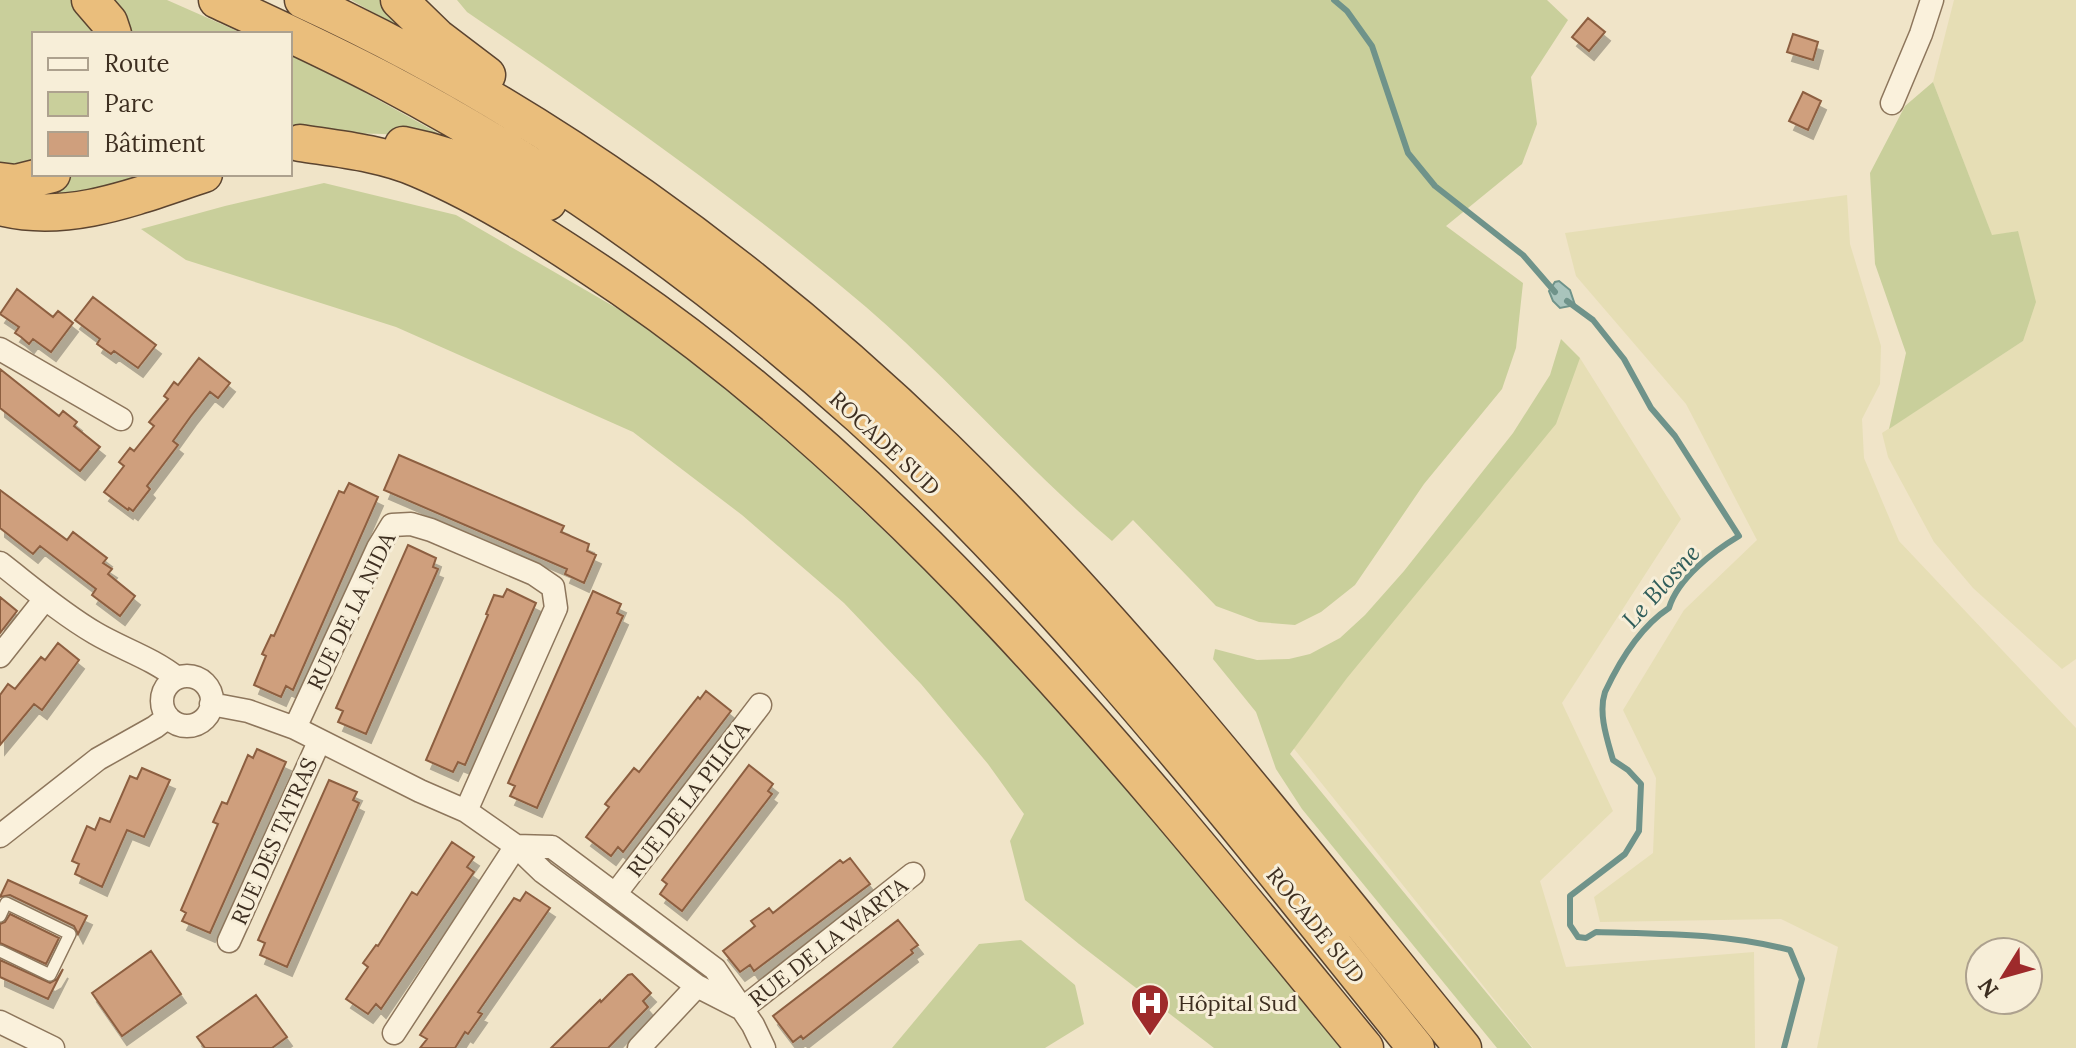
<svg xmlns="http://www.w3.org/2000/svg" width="2076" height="1048" viewBox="0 0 2076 1048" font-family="Lora,serif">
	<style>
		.farmland { fill: #e6deb5; fill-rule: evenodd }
		.green { fill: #c9cf9b }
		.water { fill: #a9c4bc; stroke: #6f938a; stroke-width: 2 }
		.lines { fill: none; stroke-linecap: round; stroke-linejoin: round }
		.stream { stroke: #6f938a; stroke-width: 6 }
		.building { fill: #cf9f7d; stroke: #8d5f41; stroke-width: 2; filter: url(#shadow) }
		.service-casing { stroke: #8d765c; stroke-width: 14 }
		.minor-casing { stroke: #8d765c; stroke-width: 25 }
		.trunk-casing { stroke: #5b4430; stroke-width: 39 }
		.service { stroke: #faf1dc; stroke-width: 11 }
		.minor { stroke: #faf1dc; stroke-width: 22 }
		.trunk { stroke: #eabe7c; stroke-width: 36 }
		.labels { text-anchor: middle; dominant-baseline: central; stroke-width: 6; stroke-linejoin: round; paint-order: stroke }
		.street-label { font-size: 22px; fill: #3d2e20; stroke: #f7eed8 }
		.poi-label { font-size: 22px; fill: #3d2e20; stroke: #f7eed8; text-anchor: start }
		.water-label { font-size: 24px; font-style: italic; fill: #2f5d5a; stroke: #f7eed8 }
	</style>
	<defs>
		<filter id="shadow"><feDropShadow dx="5" dy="9" stdDeviation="0" flood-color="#0004"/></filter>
	</defs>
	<rect width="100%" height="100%" fill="#f0e4c8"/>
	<path class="farmland" d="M1954,0H2076V659L2062,669L1973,588L1934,542L1888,457L1882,433L2023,341L2017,231L1992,236L1933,82Z
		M1847,195L1850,244L1881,346L1880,384L1862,419L1864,458L1899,541L2076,728V1048H1817L1838,947L1781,919L1600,922L1594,897L1653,853L1656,778L1623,710L1684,610L1757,540L1686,404L1576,276L1565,233ZM2028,952V1000H1980V952Z
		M1580,358L1681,519L1562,703L1613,811L1540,881L1566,967L1754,952L1755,1048H1533L1291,745Z"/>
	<path class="green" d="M0,0H78L101,34H34V165L0,166Z
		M104,0H167L244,34H125Z
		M351,0H386L401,24L397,26Z
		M457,0H1547L1568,20L1531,77L1537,124L1522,164L1446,226L1523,283L1516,348L1502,389L1424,484L1355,585L1321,612L1295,625L1259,622L1216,606L1133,520L1112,541C1026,468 952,381 866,307C740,200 604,105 467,12Z
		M290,55L355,87L445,137C393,135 341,130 290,138Z
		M1933,82L1992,235L2018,231L2036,302L2023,341L1889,429L1906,353L1875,264L1870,173L1905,106Z
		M78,174H171L52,201L37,190Z
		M324,183L456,215L632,317L764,417L923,568L1046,694L1345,1048H1214L1079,944L1025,900L1010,841L1024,814L988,764L921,684L844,603L742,515L633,432L396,327L186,260L141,229L225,206Z
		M1561,339L1580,358L1556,424L1347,678L1290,754L1532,1048H1497L1302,809L1276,769L1256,712L1213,659L1215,649L1257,660L1289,659L1310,654L1340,638L1365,615L1404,571L1513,433L1550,375Z
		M1021,940L1075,985L1084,1024L1045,1048H892L979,944Z"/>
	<path class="water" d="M1559,281L1570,290L1575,305L1560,308L1553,301L1549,291L1555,282Z"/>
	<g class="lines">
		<path class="stream" d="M1334,0L1347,11L1372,46L1408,153L1435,186L1523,255L1555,292
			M1567,301L1593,320L1624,359L1651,408L1675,436L1739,536C1714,551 1678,578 1669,608C1640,627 1620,660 1605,692C1598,713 1607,739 1613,760L1628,770L1641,784L1639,831L1625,854L1570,896V925L1578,937L1586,938L1596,932C1666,934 1722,933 1790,950L1802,979L1784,1048"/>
	</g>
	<path class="building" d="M1588,18L1605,32L1589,51L1572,37Z
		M1793,34L1818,42L1813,60L1787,52Z
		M1803,92L1821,101L1808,130L1789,121Z
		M17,289L53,317L58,311L73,323L51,352L33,339L29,344L21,337L15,333L19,327L0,314Z
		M93,297L156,345L138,368L114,351L111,354L97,344L100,339L75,320Z
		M199,358L230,383L218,398L210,392L191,416L173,441L178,445L147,486L150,489L133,511L129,508L128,510L104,492L124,466L119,462L130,448L134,451L154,426L149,422L168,399L164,396L174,382L178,385Z
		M0,369L59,416L63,411L77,422L74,426L100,447L80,471L0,408Z
		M399,455L564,526L561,532L589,544L587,551L596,555L584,583L565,574L567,569L384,490Z
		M349,483L378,497L293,690L286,686L281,697L254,685L266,656L262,654L271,635L274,636L339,491L344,493Z
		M0,490L67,540L73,532L107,558L103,563L112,569L108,574L135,596L120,616L92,595L96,589L40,546L33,554L0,528Z
		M408,545L436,558L433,567L438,569L366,734L338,722L343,711L336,708Z
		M507,589L536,603L465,765L458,762L453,772L426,760L488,615L486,614L494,595L503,597Z
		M593,591L621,604L617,613L623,616L537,808L510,796L515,786L508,783Z
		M0,597L17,611L0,633Z
		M58,643L79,660L42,710L34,704L0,745V695L8,684L15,689L41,657L45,660Z
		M706,691L731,711L623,852L618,847L611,856L586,837L609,807L605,804L634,768L639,772L698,697L700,699Z
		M257,749L286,762L210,933L182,921L186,913L181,910L218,824L213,822L222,802L227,804L248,755L253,758Z
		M749,765L773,784L768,791L772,794L682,911L660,894L667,884L662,880Z
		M142,768L170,780L144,837L127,830L102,887L75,874L79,864L72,861L87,826L95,830L100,818L110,822L130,776L137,779Z
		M329,780L357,792L353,800L359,803L287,967L260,955L265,943L258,940Z
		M452,842L474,857L467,867L474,872L381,1009L376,1004L368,1014L346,999L368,967L363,963L376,945L378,946L412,892L417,895Z
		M850,858L870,884L754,971L750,965L740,972L723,951L755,926L751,921L769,908L773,913L840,860L843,863Z
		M8,880L87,916L78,934L74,926L10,895L0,897Z
		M526,892L550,908L478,1012L482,1014L468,1034L465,1032L455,1048H420L427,1039L420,1035L514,898L520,901Z
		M10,914L59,938L46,964L0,943V924L5,922Z
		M898,920L918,945L911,950L913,953L803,1039L801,1036L793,1042L773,1016Z
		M151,951L181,994L122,1036L92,993Z
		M0,960L50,983L57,979L63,969L48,999L0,977Z
		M632,974L651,993L643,1001L648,1007L608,1048H551L600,1000L601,1002L628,975Z
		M256,995L287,1037L272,1048H205L197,1037Z"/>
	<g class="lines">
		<defs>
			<path id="service" d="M0,916L6,903L70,934L50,975L0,951"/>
			<path id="minor" d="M1892,103L1921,34L1932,0
				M0,349L121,419
				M0,563C31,587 61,613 95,633C122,649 152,658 177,678
				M0,656L45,599
				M162 701a25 25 0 1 1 50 0a25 25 0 1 1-50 0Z
				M211,704L248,711L295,728L420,791L466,811L516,846L543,872L697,986L742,1009
				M295,728L378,548L392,525L411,524L431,530L534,574L553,587L556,608L466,811
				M0,836L98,759L155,727L168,717
				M516,846L552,847L715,969L753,1025L764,1048
				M616,893L760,705
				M229,941L319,742
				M742,1009L913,874
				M0,1022L53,1048
				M394,1033L516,846
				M639,1048L697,986"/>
			<path id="trunk" d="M90,0L109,22L113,34
				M217,0C273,26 330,52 385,81C556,171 716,287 860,416C1068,605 1240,830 1416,1048
				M303,0C540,109 757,267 944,448C1133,632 1296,843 1463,1048
				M399,0L437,37L487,75
				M300,143C339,149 381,153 418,169C489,199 559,245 622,288C914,489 1142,776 1365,1048
				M403,145C454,155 503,176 548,202
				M0,181L16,183L52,174
				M0,207C69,225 140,195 204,174"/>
		</defs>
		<use href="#service" class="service-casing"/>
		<use href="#minor" class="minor-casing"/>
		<use href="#trunk" class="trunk-casing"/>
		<use href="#service" class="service"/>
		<use href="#minor" class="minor"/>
		<use href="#trunk" class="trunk"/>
	</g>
	<defs>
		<symbol id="hospital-pin" viewBox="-11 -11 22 30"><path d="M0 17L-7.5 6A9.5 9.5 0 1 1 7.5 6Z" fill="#9e2a2b" stroke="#f7eed8"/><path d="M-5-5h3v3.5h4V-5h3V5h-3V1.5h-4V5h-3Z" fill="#fff"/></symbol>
	</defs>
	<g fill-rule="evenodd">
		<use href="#hospital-pin" x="1128" y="981" width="44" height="60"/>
	</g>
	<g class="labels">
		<g class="street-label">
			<text transform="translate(885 443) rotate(43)">ROCADE SUD</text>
			<text transform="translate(351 611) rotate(-64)">RUE DE LA NIDA</text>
			<text transform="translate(688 799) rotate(-53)">RUE DE LA PILICA</text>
			<text transform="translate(274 841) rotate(-66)">RUE DES TATRAS</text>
			<text transform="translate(1316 925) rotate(51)">ROCADE SUD</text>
			<text transform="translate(828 942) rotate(-38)">RUE DE LA WARTA</text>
		</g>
		<g class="poi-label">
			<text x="1178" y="1003">Hôpital Sud</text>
		</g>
		<g class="water-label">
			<text transform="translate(1661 586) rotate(-48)">Le Blosne</text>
		</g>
	</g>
	<rect x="32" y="32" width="260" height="144" fill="#f7eed8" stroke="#ada18e" stroke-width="2"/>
	<rect x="48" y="58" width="40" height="12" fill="#faf1dc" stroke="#ada18e" stroke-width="2"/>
	<text x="104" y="72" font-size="24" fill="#3d2e20">Route</text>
	<rect x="48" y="92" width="40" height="24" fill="#c9cf9b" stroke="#ada18e" stroke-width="2"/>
	<text x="104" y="112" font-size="24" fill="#3d2e20">Parc</text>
	<rect x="48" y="132" width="40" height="24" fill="#cf9f7d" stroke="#ada18e" stroke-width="2"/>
	<text x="104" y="152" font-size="24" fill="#3d2e20">Bâtiment</text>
	<g transform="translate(2004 976) rotate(233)"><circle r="38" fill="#f7eed8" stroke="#ada18e" stroke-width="2"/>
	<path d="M0-6L14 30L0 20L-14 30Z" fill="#9e2a2b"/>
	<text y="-12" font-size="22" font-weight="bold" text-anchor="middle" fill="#3d2e20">N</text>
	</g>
</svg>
